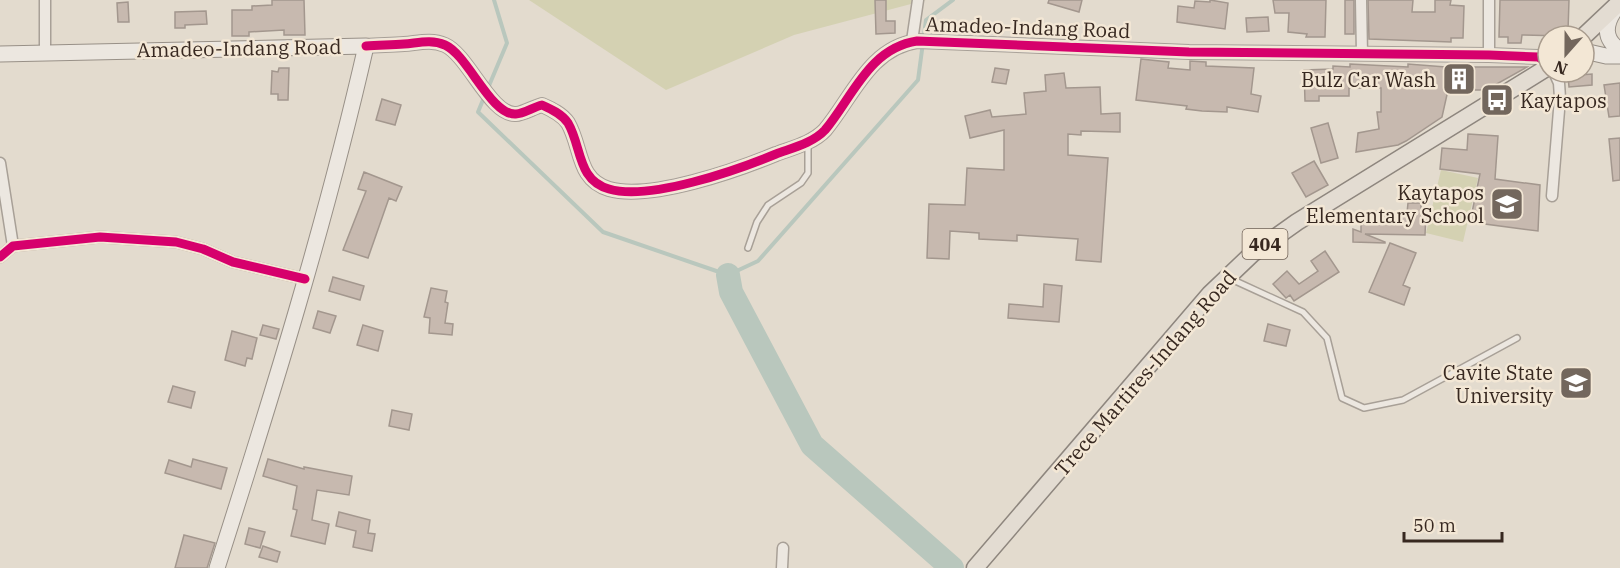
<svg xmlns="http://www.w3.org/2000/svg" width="1620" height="568" viewBox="0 0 1620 568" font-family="'IBM Plex Serif',serif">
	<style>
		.green { fill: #d4d1b2 }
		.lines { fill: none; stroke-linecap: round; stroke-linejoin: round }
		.stream { stroke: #b9c7bd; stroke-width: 4 }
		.river { stroke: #b9c7bd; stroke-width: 24 }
		.building { fill: #c7b9af; stroke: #a3978e; stroke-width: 1.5 }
		.service-casing { stroke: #a8a097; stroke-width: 8 }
		.minor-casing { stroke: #a8a097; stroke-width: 13 }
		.tertiary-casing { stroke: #a8a097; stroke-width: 16 }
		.secondary-casing { stroke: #989087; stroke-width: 17 }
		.primary-casing { stroke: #8e867e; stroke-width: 19 }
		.service { stroke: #ece7e0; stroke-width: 5 }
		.minor { stroke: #ece7e0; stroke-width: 10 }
		.tertiary { stroke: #ece7e0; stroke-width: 14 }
		.secondary { stroke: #ece7e0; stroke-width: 15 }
		.primary { stroke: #e3dcd2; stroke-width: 16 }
		.cycleway-casing { stroke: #f3e7d5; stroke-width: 13 }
		.cycleway { stroke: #d6006c; stroke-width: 9 }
		.labels { text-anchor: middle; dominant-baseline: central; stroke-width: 5; stroke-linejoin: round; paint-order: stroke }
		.shield { fill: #f3e7d5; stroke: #6f6156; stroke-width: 1.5 }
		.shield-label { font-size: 18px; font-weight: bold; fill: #372820 }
		.street-label { font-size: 20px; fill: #372820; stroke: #f3e7d5 }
		.poi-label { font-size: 20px; fill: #372820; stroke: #f3e7d5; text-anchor: end }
	</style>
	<rect width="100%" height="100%" fill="#e3dbce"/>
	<path class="green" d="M529,0H926L794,35L666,90Z
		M1441,170L1478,178L1463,242L1426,233Z"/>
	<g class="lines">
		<path class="stream" d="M488,88L507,43L494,0
			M485,95L478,112L603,232L728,275L758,261L918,80L926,20L953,0"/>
		<path class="river" d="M728,275L731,292L812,445L952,568"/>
	</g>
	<path class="building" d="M272,0H304L305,35H284V30L249,32V36H232V10H252V6L272,5Z
		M875,0H886V21H895V33L876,34Z
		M1049,0H1082L1079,12L1048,3Z
		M1210,0L1228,3L1225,29L1177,22L1178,6L1194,8L1195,1L1210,2Z
		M1273,0H1326L1325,37H1306L1307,34L1288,32L1289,13H1275Z
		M1345,0H1354V34H1345Z
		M1368,0H1413L1412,12H1435V0H1451L1450,5L1464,6L1463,38H1451V42L1369,39Z
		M1500,0H1569L1568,31L1563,36L1522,35L1521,43H1508V37H1499Z
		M128,2L129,22H118L117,3Z
		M206,11L207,24L185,25V28H175V12Z
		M1268,17L1269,31L1247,32L1246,18Z
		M1141,59L1169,62L1168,68L1190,70V61L1206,62V66L1254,68L1251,94L1261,96L1258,112L1227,107V112L1202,111L1186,109L1187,106L1136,100Z
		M1350,64L1408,67V64L1446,67H1527L1486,90H1448L1442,117L1406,141L1398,145L1356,152L1358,133L1379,129L1377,112H1381V88H1349V96H1319V101H1305L1304,70L1333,69V66L1350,67Z
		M279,68H289L288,100H278V94H271L272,71L278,72Z
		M995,68L1009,70L1006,84L992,82Z
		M1064,73L1066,88L1100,87L1101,114L1120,113V132L1081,131V135L1068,134V155L1108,158L1101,262L1076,260L1078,239L1017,235V241L979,239V233L950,231L949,259L927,258L929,204L965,205L967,168L1004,170V130L970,138L965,116L990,110L992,117L1026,114L1024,93L1046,91L1045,75Z
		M1592,74V85L1569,87L1568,76Z
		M1620,83V116L1609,117L1604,85Z
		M382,99L401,105L395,125L376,120Z
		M1328,123L1338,158L1321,163L1311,128Z
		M1468,134L1498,136L1495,179L1540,185L1538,231L1470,222L1480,174L1440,169L1442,148L1467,150Z
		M1620,138V180L1613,181L1609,139Z
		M1314,161L1328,185L1306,197L1292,173Z
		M364,172L402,187L396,201L389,198L368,258L343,250L366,191L358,189Z
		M1408,203H1421V213H1426L1425,235L1365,234L1385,242V243L1353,242V229L1361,232V218H1367V211L1407,213Z
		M1390,243L1416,253L1403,285L1410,288L1404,305L1369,292Z
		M1325,251L1339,272L1294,301L1290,295L1286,298L1273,284L1287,271L1299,284L1318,271L1311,261Z
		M333,277L364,286L360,300L329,291Z
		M1044,284L1062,286L1059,322L1008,318L1009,304L1043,307Z
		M431,288L447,291L445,302L448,303L445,323L453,324L452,335L429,333L430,318L424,317Z
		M318,311L336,316L330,333L313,328Z
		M1268,324L1290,330L1286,346L1264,341Z
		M263,325L279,329L276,339L260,335Z
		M363,325L383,331L378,351L357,345Z
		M232,331L257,338L252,359L247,358L245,366L225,360Z
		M173,386L195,392L191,408L168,402Z
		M392,410L412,414L409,430L389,426Z
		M193,459L227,468L221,489L165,473L169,460L191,467Z
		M268,459L304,469V467L352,476L349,495L317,490L312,520L329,524L325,544L291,536L297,510L293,509L297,486L263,476Z
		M339,512L370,520L368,533L375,534L372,551L353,547L356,531L336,526Z
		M249,528L265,532L260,548L245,544Z
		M184,535L215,543L207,568H175Z
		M263,546L280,552L277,562L259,557Z"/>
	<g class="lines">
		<defs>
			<path id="service" d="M748,248L757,222L768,205L801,183L808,173V144
				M1231,279L1303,312L1327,338L1342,398L1364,408L1403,400L1517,338"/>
			<path id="minor" d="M45,0V52
				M1361,0L1362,54
				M912,41L918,0
				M1489,55V0
				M0,163L13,246
				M1552,196L1560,98L1559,83L1554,72
				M0,257L13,246L100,237L176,242L203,249L233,262L305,279
				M782,568L783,548"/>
			<path id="tertiary" d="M366,46C379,45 391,45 404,44C418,43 431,39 445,45C468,55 491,116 516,114C523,114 534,107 542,105C551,109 562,114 568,123C582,147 577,180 609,189C650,201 737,170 776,154C792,148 813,143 825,130C852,98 869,48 917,41L1189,52L1489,55L1538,57L1548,63"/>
			<path id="secondary" d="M1615,10C1605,24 1603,39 1620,50
				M1584,51L1606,56H1620
				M0,54L366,46C326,222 272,396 217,568"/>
			<path id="primary" d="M1584,36L1620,2
				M975,568L1210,294L1252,254L1297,222L1548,67"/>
		</defs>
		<use href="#service" class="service-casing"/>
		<use href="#minor" class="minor-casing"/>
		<use href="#tertiary" class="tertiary-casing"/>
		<use href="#secondary" class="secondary-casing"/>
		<use href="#primary" class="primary-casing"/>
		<use href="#service" class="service"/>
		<use href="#minor" class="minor"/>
		<use href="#tertiary" class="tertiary"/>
		<use href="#secondary" class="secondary"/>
		<use href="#primary" class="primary"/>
		<defs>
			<path id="cycleway" d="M366,46C379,45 391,45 404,44C418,43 431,39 445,45C468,55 491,116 516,114C523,114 534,107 542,105C551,109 562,114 568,123C582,147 577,180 609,189C650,201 737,170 776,154C792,148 813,143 825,130C852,98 869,48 917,41L1189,52L1489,55L1538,57L1548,63
				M0,257L13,246L100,237L176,242L203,249L233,262L305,279"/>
		</defs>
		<use href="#cycleway" class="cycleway-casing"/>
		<use href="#cycleway" class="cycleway"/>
	</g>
	<defs>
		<symbol id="building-square" viewBox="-11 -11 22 22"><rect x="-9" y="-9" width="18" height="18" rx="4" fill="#73675d" stroke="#f3e7d5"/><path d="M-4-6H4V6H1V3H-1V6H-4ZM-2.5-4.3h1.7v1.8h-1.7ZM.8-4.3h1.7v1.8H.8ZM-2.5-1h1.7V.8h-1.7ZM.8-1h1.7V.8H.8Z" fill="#fff"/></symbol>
		<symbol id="bus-square" viewBox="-11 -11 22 22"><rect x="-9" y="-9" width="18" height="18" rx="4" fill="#73675d" stroke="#f3e7d5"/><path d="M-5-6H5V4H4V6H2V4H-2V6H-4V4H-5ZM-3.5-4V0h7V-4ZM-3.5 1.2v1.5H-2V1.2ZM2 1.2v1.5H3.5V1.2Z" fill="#fff"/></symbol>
		<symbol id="school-square" viewBox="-11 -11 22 22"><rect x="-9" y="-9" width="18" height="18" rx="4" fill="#73675d" stroke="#f3e7d5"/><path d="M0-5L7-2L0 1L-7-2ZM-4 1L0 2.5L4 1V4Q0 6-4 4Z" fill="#fff"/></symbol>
		<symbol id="university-square" viewBox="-11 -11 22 22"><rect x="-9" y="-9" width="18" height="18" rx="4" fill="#73675d" stroke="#f3e7d5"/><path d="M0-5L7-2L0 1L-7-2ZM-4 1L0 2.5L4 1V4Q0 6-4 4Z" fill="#fff"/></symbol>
	</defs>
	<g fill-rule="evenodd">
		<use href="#building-square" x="1440" y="60" width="38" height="38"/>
		<use href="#bus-square" x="1478" y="81" width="38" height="38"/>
		<use href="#school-square" x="1488" y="185" width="38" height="38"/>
		<use href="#university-square" x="1557" y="364" width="38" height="38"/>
	</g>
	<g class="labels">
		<rect class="shield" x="1242.5" y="229" width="45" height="30" rx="4.5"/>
		<g class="shield-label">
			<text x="1265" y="244">404</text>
		</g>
		<g class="street-label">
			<text transform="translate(1028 27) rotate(2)">Amadeo-Indang Road</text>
			<text transform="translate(239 48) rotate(-1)">Amadeo-Indang Road</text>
			<text transform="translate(1145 373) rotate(-49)">Trece Martires-Indang Road</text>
		</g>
		<g class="poi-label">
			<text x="1436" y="79">Bulz Car Wash</text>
			<text x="1520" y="100" text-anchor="start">Kaytapos</text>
			<text x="1484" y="192">Kaytapos<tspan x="1484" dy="23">Elementary School</tspan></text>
			<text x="1553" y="372">Cavite State<tspan x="1553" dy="23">University</tspan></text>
		</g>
	</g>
	<g transform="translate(1566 54) rotate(201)"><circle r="28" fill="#f3e7d5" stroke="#a89b8d" stroke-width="1.5"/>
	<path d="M0-4.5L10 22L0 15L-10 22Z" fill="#73675d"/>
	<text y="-9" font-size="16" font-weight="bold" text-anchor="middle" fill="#372820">N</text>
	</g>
	<path d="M1404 532v9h98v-9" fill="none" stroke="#372820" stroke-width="3"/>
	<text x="1413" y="532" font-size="18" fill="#372820" stroke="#f3e7d5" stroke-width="4.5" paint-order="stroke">50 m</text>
</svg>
